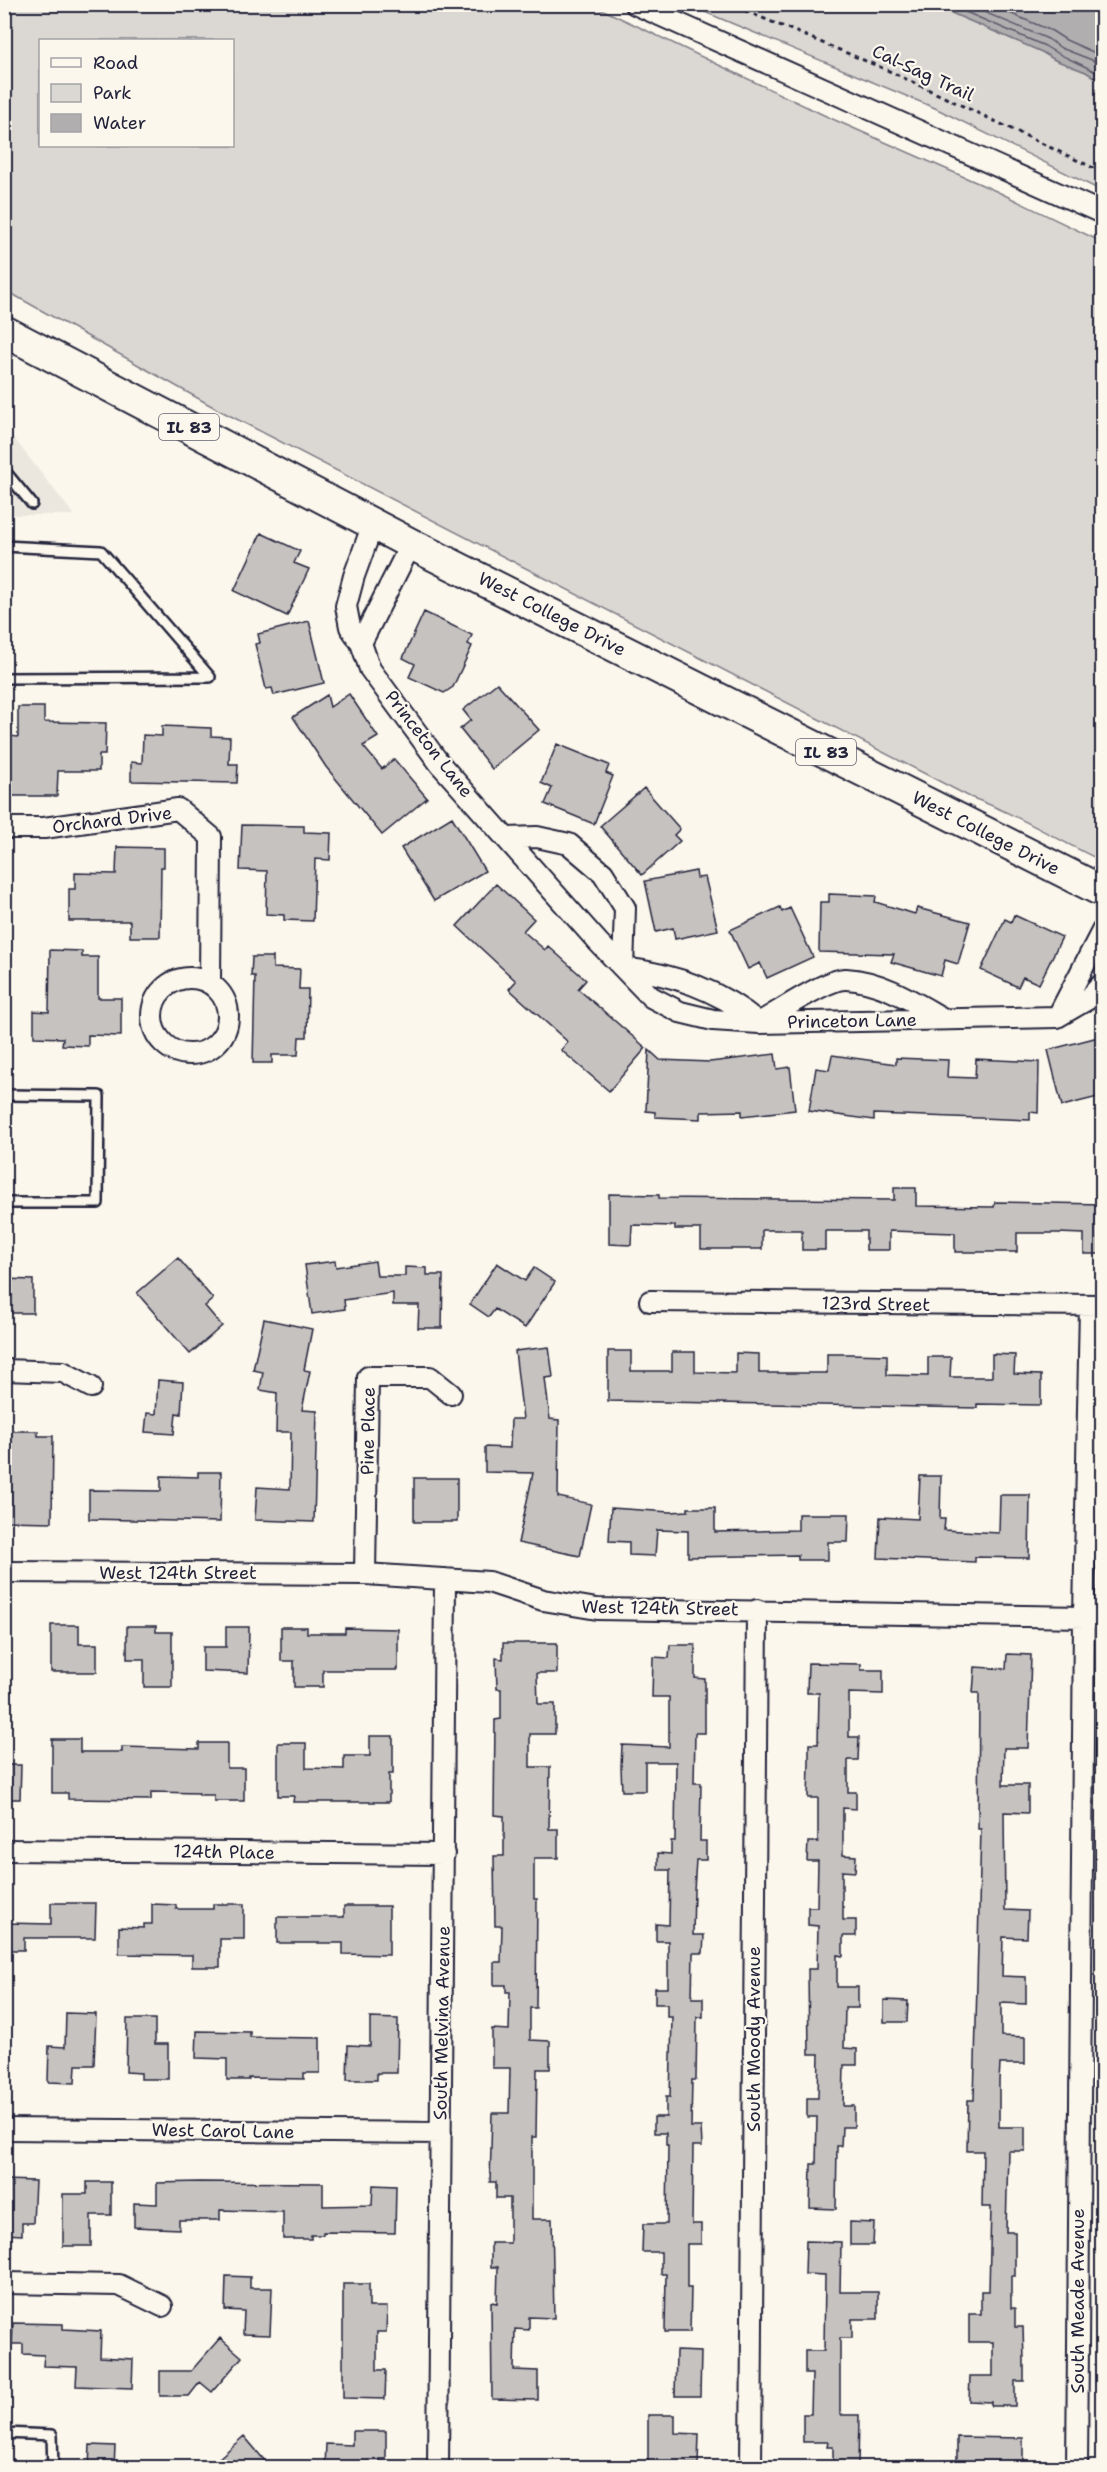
<svg xmlns="http://www.w3.org/2000/svg" width="1107" height="2472" viewBox="0 0 1107 2472" font-family="'Shantell Sans',sans-serif">
	<style>
		.built { fill: #ebe7df }
		.green { fill: #dbd8d3; stroke: #7e7d87; stroke-width: 1.5; fill-rule: evenodd }
		.water { fill: #b1aeb0; stroke: #787681; stroke-width: 1.5 }
		.lines { fill: none; stroke-linecap: round; stroke-linejoin: round }
		.shore { stroke: #5b5a6a; stroke-width: 1.5 }
		.building { fill: #c6c2c0; stroke: #22223b; stroke-width: 1.5 }
		.service-casing { stroke: #22223b; stroke-width: 14 }
		.minor-casing { stroke: #22223b; stroke-width: 24 }
		.primary-casing { stroke: #22223b; stroke-width: 34 }
		.path { stroke: #22223b; stroke-width: 3; stroke-dasharray: 4.5 4.5; stroke-linecap: butt }
		.service { stroke: #fbf7ec; stroke-width: 9 }
		.minor { stroke: #fbf7ec; stroke-width: 20 }
		.primary { stroke: #fbf7ec; stroke-width: 30 }
		.labels { text-anchor: middle; dominant-baseline: central; stroke-width: 4.5; stroke-linejoin: round; paint-order: stroke }
		.shield { fill: #fbf7ec; stroke: #636270; stroke-width: 1.5 }
		.shield-label { font-size: 16px; font-weight: bold; fill: #22223b }
		.street-label { font-size: 18px; fill: #22223b; stroke: #fbf7ec }
	</style>
	<rect width="100%" height="100%" fill="#fbf7ec"/>
	<filter id="ink" filterUnits="userSpaceOnUse"><feTurbulence type="fractalNoise" baseFrequency=".0167" numOctaves="2"/><feDisplacementMap in="SourceGraphic" scale="12" xChannelSelector="R" yChannelSelector="G"/><feConvolveMatrix kernelMatrix="1 2 1 2 8 2 1 2 1" color-interpolation-filters="sRGB"/></filter>
	<g filter="url(#ink)">
		<path class="built" d="M5,427L74,515H5Z"/>
		<path class="green" d="M5,4L593,5L828,117L996,191L1102,242V861C1057,840 1017,814 970,797L217,409L5,290ZM40,40H232V146H40Z
			M688,5H933L1042,52L1055,60L1086,72L1102,82V191L935,108Z"/>
		<path class="water" d="M933,5H1102V82L1086,72L1055,60L1042,52Z"/>
		<g class="lines">
			<path class="shore" d="M947,4L1045,46C1063,58 1084,64 1102,76
				M965,4L1048,39L1061,48L1092,60L1102,67
				M988,4L1052,31L1066,40L1102,56"/>
		</g>
		<path class="building" d="M261,533L300,551L294,563L309,569L287,616L234,591Z
			M424,612L472,635L468,644L472,646L453,687L444,693L409,677L415,664L403,658Z
			M309,621L324,683L274,695L272,688L266,689L255,644L260,643L258,634Z
			M497,683L539,730L492,769L460,729L471,720L463,710Z
			M349,694L378,737L363,746L382,769L394,759L427,798L382,835L326,767L293,717L327,695L330,707Z
			M18,707H44V722L106,723L105,755H99V771H58L57,796H10V736L18,737Z
			M162,726L211,728V736L230,737L229,764H238L237,783L131,781V762L142,763L143,735L162,736Z
			M557,744L609,765L606,773L613,776L594,824L545,804L552,788L541,783Z
			M644,788L680,829L674,835L680,841L642,875L600,826Z
			M452,817L485,871L434,901L401,848Z
			M242,825L304,826V832L331,833L330,860L315,859L313,921L284,920V915L266,914L267,871L240,870Z
			M117,847L164,848V867H161L160,937H130V921H69V889H75V873L116,874Z
			M696,871L697,878L705,877L718,930L675,939L673,928L656,932L645,881Z
			M496,884L534,919L523,931L545,950L548,946L586,980L578,989L646,1048L609,1091L561,1050L568,1042L509,989L516,981L457,926Z
			M829,894L876,896L875,902L915,914L917,908L970,922L958,964L945,960L941,976L891,962L894,954L819,952L820,902H829Z
			M780,907L782,912L790,908L813,957L767,978L760,963L748,969L730,930Z
			M1014,915L1062,937L1039,984L1023,977L1018,987L981,970L1005,919L1011,922Z
			M50,950L82,951V957H98V998H121V1036L88,1035V1046L62,1045L63,1038L34,1037V1011L49,1012Z
			M252,957H273V968L300,969L299,989H308L307,1037H299L298,1055H272V1063H253L255,976H251Z
			M1102,1036V1096L1062,1106L1048,1050Z
			M649,1050L660,1060L710,1062L775,1054L777,1069L790,1067L795,1110L742,1116V1111L701,1112V1119L655,1117V1112L646,1111Z
			M832,1055L896,1064V1058L948,1060L947,1077L975,1078L976,1059L1039,1062L1038,1113L1030,1112V1120L874,1114V1120L809,1111L816,1068L829,1070Z
			M894,1188H916V1206L994,1207L995,1202L1102,1204V1254H1084V1234L1058,1233H1017V1252H955V1233L889,1231V1250H866V1231H825V1250H802V1230H762V1249H701V1229H675V1226L632,1225L631,1245L609,1244V1194L659,1195V1198L894,1200Z
			M178,1258L213,1299L205,1306L222,1326L190,1354L137,1293Z
			M335,1261L336,1267L375,1261L377,1276H405V1267L427,1268V1275H443L442,1328H418L419,1305H393V1293L344,1300L345,1309L312,1314L305,1265Z
			M497,1263L525,1281L534,1268L555,1282L525,1328L495,1309L489,1317L470,1304Z
			M4,1279L33,1280V1313H4Z
			M264,1319L312,1329L304,1370L310,1371L302,1410L317,1411L314,1522L255,1520L257,1487L290,1489L291,1432H276L277,1393L260,1390L263,1372L253,1370Z
			M549,1347L553,1377L545,1378L550,1419L559,1420L558,1497L591,1504L580,1556L518,1543L533,1473L485,1472V1447L510,1448L511,1419H523L515,1351Z
			M608,1351H631V1371H672V1352H695V1372L736,1373V1353L759,1354V1373H827V1354H850L887,1355V1375L928,1376V1357H951L950,1377H992V1354L1015,1355L1014,1374L1041,1375V1405L977,1404V1408L608,1401Z
			M158,1380L183,1382L181,1414L176,1413L174,1434L145,1432L147,1413L156,1414Z
			M4,1431H38V1436H53L52,1522L4,1521Z
			M198,1472H221L220,1522L89,1519V1490L161,1491V1476L198,1477Z
			M920,1476H941L940,1519H945L944,1530L999,1533L1000,1495H1030L1029,1558L975,1557V1562L878,1558L880,1517L918,1519Z
			M414,1478H457V1522H414Z
			M611,1508L670,1512L688,1511V1508H715V1532L798,1530V1514H849L848,1542H828V1560H798V1555L688,1557V1531L657,1530L655,1556L629,1555V1542L609,1541Z
			M51,1625H79V1644H97V1672H51Z
			M127,1626H156V1632H172V1687H144V1659H127Z
			M226,1627H249L248,1673L203,1671V1647H226Z
			M281,1627H307V1633H345V1628L398,1629V1670H323V1687H294V1661H281Z
			M503,1643H557V1673H537L538,1704H555V1734H530V1767H550L549,1829H558V1858H534V1899H537L536,2008H530V2040L550,2041V2069H537L536,2137H532V2219H552L554,2318L529,2317V2330L515,2329L514,2370L538,2371V2400L492,2399L491,2302L497,2303L498,2267H491V2243H510V2198H496V2182H490L492,2113H509L510,2068H492V2029L509,2030L510,1992H506V1985H494V1962H501L502,1926H495L494,1856H504V1816L494,1815L495,1720L501,1719V1689H497L496,1658L503,1659Z
			M670,1645H695V1678L705,1679V1733H695L694,1783H701L700,1841H706V1860H696L694,1890L693,1935H704L703,1953H693L692,1998H703V2017H697L696,2080H692L691,2127H701L702,2146H693L692,2224H701V2244H687V2288H691L690,2332H665L666,2274H661V2252H642L643,2224H667L668,2145H666V2133H654V2117H666V2097H670L672,2017H667V2004H655V1988H668V1941H656V1924L669,1925L670,1870H658V1853L671,1854V1841H675L676,1762H645V1791H622L621,1767L622,1745L669,1747V1697H652L653,1657L669,1658Z
			M1007,1654L1031,1655L1028,1748H1004L1003,1785H1028V1813L1004,1812L1005,1910L1028,1911L1027,1938L1003,1937L1002,1976L1026,1977V2004L1001,2003V2036L1025,2037V2064H1000L999,2081V2127H1025V2151H1008L1006,2232H1015V2276H1011V2308H1015V2327H1023L1024,2360V2381H1015V2406H991V2402L969,2401L970,2376H993V2342H969V2314H981V2291H989L991,2207H982L983,2151H967L968,2100H974L981,1829H978L979,1693H973L975,1667L1006,1669Z
			M808,1663L861,1664V1670H883V1694L849,1693V1737H859L858,1760H848V1792H856V1809L843,1808V1855L856,1856L855,1872L842,1871V1907H843V1920H856V1936H843V1956L837,1955V1987H858V2008H845L844,2048L857,2049V2065H844L843,2106H854V2127H842L841,2146H837L836,2209L810,2208L811,2164H816L817,2117H807V2098H818L819,2054H809L808,1969H817L818,1926L808,1925V1907H817L818,1861H807L808,1842H818V1798H808L809,1764V1744H818L819,1693H807Z
			M370,1736H393V1774H389V1802H293L294,1796H278V1743H306V1768L344,1769V1756H370Z
			M52,1739H80V1752H122V1747L199,1749V1743H227V1768H244V1801H214V1795H199V1793L151,1792V1800L68,1799V1793H52Z
			M4,1765H21L20,1799H4Z
			M51,1903H96L95,1938H24V1950H4V1923L51,1924Z
			M152,1904L176,1905V1909H213V1904H244V1939H220V1967H192V1955L119,1954V1927L144,1928V1924H152Z
			M344,1906H389V1955L343,1954V1943H277V1917H344Z
			M884,2000L908,2001L907,2022H884Z
			M66,2013L96,2014L94,2065H76L75,2083L48,2082L49,2046L65,2047Z
			M370,2018L398,2019L397,2073H377V2080H347L348,2045L370,2046Z
			M127,2019H155V2044H168V2079H141V2073L126,2072Z
			M197,2031L250,2032V2037L320,2038V2073H304V2079L249,2078V2080H227V2059L196,2058Z
			M4,2180L35,2181L33,2223H22V2235L4,2234Z
			M87,2182H111V2215H91V2246H63V2194H87Z
			M199,2182L323,2183V2206L372,2205L373,2185L396,2186L395,2233L323,2232V2235H311V2239H283V2212L220,2210V2220H179V2229L134,2227V2203L157,2204V2183Z
			M850,2222L874,2223L873,2245H850Z
			M806,2241L841,2242L840,2292H878V2319H852V2338H840V2415H859L858,2467H833V2447H827L828,2442H803V2414H811L812,2374H805V2351H824L825,2275L805,2274Z
			M226,2276L250,2277V2288H272L270,2335L243,2334L244,2311L225,2310Z
			M343,2284H369V2307H387L386,2332H377V2370H386L385,2399L343,2398Z
			M13,2323L63,2324V2329L101,2331L100,2357L133,2359L132,2388L76,2386L77,2367L43,2366L44,2355L23,2354V2344H12Z
			M220,2338L242,2357L212,2392L200,2382L189,2396H160V2371H191Z
			M676,2351L701,2352L700,2396H675Z
			M648,2415H675V2433L699,2434L698,2464L648,2463Z
			M352,2431H386V2459H380V2468H325L326,2444L352,2445Z
			M244,2436L271,2468H208Z
			M957,2437L1023,2438V2466L957,2468Z
			M90,2445L115,2446L114,2468H89Z"/>
		<g class="lines">
			<defs>
				<path id="service" d="M4,470L32,504
					M4,546L101,551L210,677
					M4,678L210,677
					M4,1095L99,1096L98,1203H4
					M4,2433L52,2435L53,2468"/>
				<path id="minor" d="M635,4L1102,213
					M373,524L354,576L346,606L350,627L361,643L370,669L440,764L598,942L651,997L680,1012L713,1020L759,1023L1057,1017L1088,999L1102,984
					M361,643L411,544
					M4,828H44L178,809L211,837L210,983
					M507,838L537,837L569,844L603,873L625,908L623,968C674,974 720,990 759,1023C776,1013 828,978 846,979C882,981 914,1002 944,1019
					M152 1016a38 38 0 1 1 76 0a38 38 0 1 1-76 0Z
					M1058,1016L1102,931
					M650,1301L1102,1305
					M4,1370L63,1372L91,1387
					M4,1572L365,1574L489,1582L543,1600L597,1609L1084,1617L1102,1619
					M365,1574L368,1377H430L451,1394
					M4,1850L444,1854
					M4,2129L441,2133
					M4,2283L119,2285L162,2306
					M438,2468L445,1579
					M751,2468L757,1610
					M1077,2468L1084,1617L1090,1306"/>
				<path id="primary" d="M4,331L411,544L1102,891"/>
			</defs>
			<use href="#service" class="service-casing"/>
			<use href="#minor" class="minor-casing"/>
			<use href="#primary" class="primary-casing"/>
			<path class="path" d="M729,4L885,69L1102,172"/>
			<use href="#service" class="service"/>
			<use href="#minor" class="minor"/>
			<use href="#primary" class="primary"/>
		</g>
	</g>
	<g class="labels">
		<g class="shield">
			<rect x="159" y="414" width="60" height="26" rx="4.5"/>
			<rect x="796" y="739" width="60" height="26" rx="4.5"/>
		</g>
		<g class="shield-label">
			<text x="189" y="427">IL 83</text>
			<text x="826" y="752">IL 83</text>
		</g>
		<g class="street-label">
			<text transform="translate(923 73) rotate(25)">Cal-Sag Trail</text>
			<text transform="translate(552 614) rotate(27)">West College Drive</text>
			<text transform="translate(429 744) rotate(52)">Princeton Lane</text>
			<text transform="translate(112 820) rotate(-7)">Orchard Drive</text>
			<text transform="translate(986 833) rotate(27)">West College Drive</text>
			<text transform="translate(852 1021) rotate(-1)">Princeton Lane</text>
			<text transform="translate(876 1304) rotate(1)">123rd Street</text>
			<text transform="translate(368 1431) rotate(-89)">Pine Place</text>
			<text x="178" y="1573">West 124th Street</text>
			<text transform="translate(660 1608) rotate(1)">West 124th Street</text>
			<text transform="translate(224 1852) rotate(1)">124th Place</text>
			<text transform="translate(442 2023) rotate(-89)">South Melvina Avenue</text>
			<text transform="translate(754 2039) rotate(-90)">South Moody Avenue</text>
			<text transform="translate(223 2131) rotate(1)">West Carol Lane</text>
			<text transform="translate(1078 2301) rotate(-90)">South Meade Avenue</text>
		</g>
	</g>
	<rect width="1107" height="2472" fill="none" stroke="#fbf7ec" stroke-width="24"/>
	<rect x="12" y="12" width="1083" height="2448" fill="none" stroke="#22223b" stroke-width="2" filter="url(#ink)"/>
	<rect x="39" y="39" width="195" height="108" fill="#fbf7ec" stroke="#a4a2a5" stroke-width="1.5"/>
	<rect x="51" y="58" width="30" height="9" fill="#fbf7ec" stroke="#a4a2a5" stroke-width="1.5"/>
	<text x="93" y="69" font-size="18" fill="#22223b">Road</text>
	<rect x="51" y="84" width="30" height="18" fill="#dbd8d3" stroke="#a4a2a5" stroke-width="1.5"/>
	<text x="93" y="99" font-size="18" fill="#22223b">Park</text>
	<rect x="51" y="114" width="30" height="18" fill="#b1aeb0" stroke="#a4a2a5" stroke-width="1.5"/>
	<text x="93" y="129" font-size="18" fill="#22223b">Water</text>
</svg>
